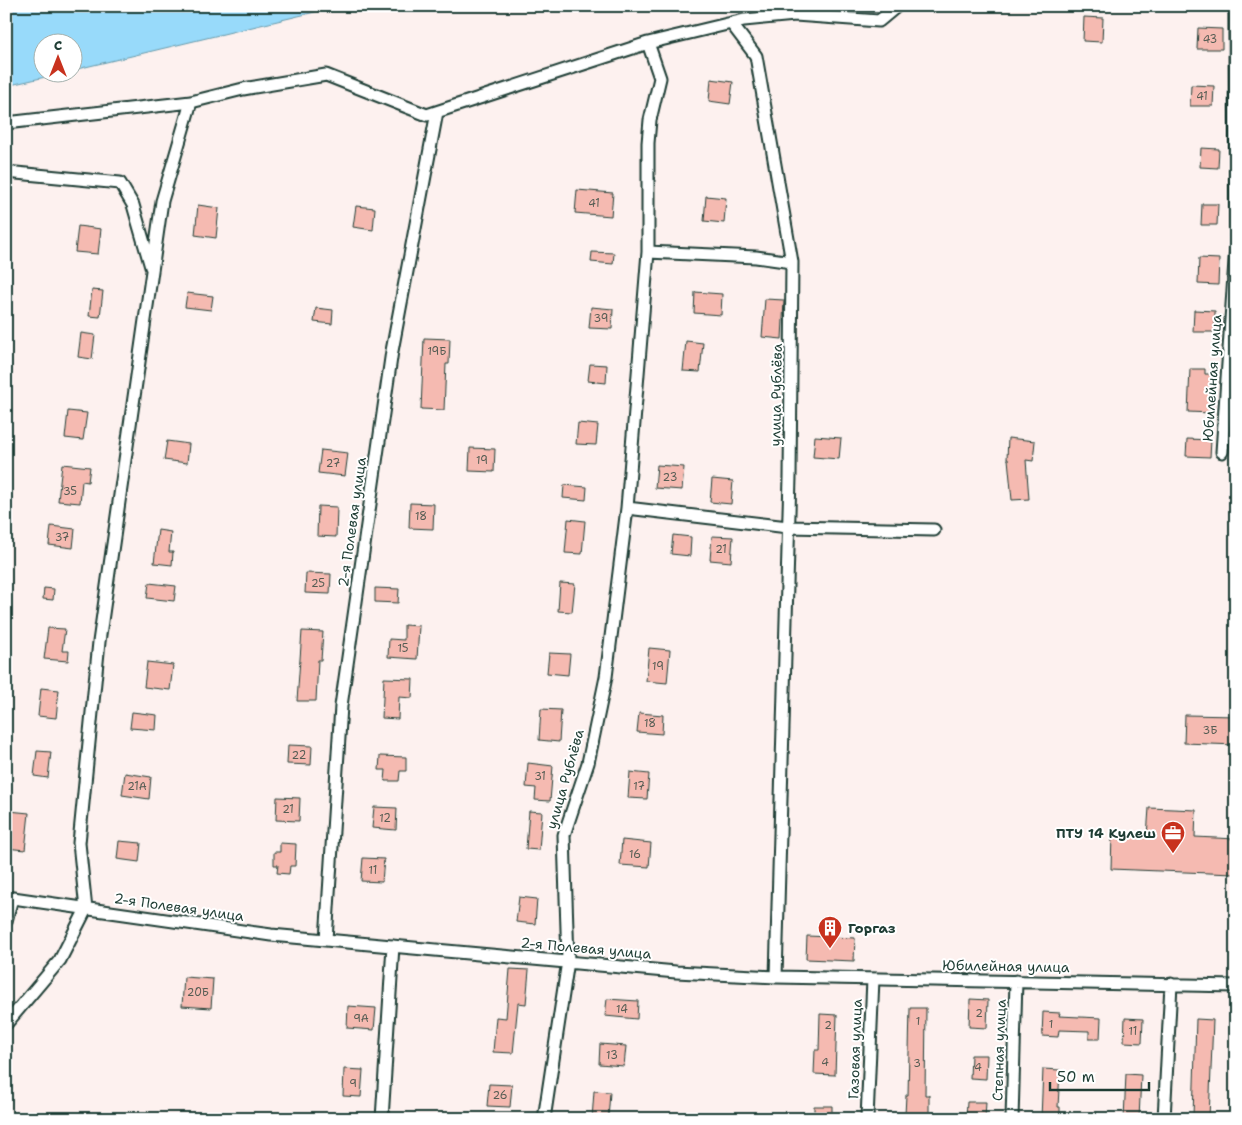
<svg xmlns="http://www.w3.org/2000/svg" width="1242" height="1125" viewBox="0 0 1242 1125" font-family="'Shantell Sans',sans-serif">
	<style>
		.water { fill: #98dafa; stroke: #689bab }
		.building { fill: #f5bab1; stroke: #1f3d34 }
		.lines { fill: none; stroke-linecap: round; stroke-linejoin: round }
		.minor-casing { stroke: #1f3d34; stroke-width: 15 }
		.minor { stroke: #fff; stroke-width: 11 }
		.labels { text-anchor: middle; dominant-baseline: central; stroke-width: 4; stroke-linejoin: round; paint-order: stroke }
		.number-label { font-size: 11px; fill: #545c53 }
		.street-label { font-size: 14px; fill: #1f3d34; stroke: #fff }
		.poi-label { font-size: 14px; font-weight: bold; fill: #1f3d34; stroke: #fff; text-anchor: end }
	</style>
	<rect width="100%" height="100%" fill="#fdf1ef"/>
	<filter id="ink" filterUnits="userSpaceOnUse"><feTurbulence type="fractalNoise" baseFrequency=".02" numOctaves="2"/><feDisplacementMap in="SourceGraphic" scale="10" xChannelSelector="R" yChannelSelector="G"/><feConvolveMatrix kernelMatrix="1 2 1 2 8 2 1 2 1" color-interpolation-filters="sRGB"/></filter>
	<g filter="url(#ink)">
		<path class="water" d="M6,6H340L73,70L72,42H42V72L63,73L6,86Z"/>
		<path class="building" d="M1084,17L1103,18L1102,42L1083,41Z
			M1198,28L1222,29V49H1197Z
			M711,79L733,82L730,104L709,101Z
			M1191,85L1214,86L1213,106H1190Z
			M1201,148L1219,149L1218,168L1200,167Z
			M577,190L613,193L611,216L575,213Z
			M706,196L726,198L724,223L704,221Z
			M1202,204H1218L1217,225H1201Z
			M198,205L219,208L216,238L195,235Z
			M356,206L375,208L373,230L353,227Z
			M78,226L101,229L98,254L75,252Z
			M592,252L614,253L613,264L591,262Z
			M1199,258L1219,259L1218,285L1198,284Z
			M92,290L103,291L100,317L89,316Z
			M695,292L722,294L721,315L694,313Z
			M187,293L213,296L211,310L185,307Z
			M765,299L784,300L782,339L762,337Z
			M591,307L613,309L612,329L589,328Z
			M316,308L333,310L332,324L314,322Z
			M1194,310L1215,311V332H1193Z
			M81,333L95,335L92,359L78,357Z
			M424,338L450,339L449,364H446L444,410L421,409Z
			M686,341L703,343L700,372L683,371Z
			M590,364L607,365L606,383L588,381Z
			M1190,369H1205V374H1212V413L1188,412Z
			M68,411L87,413L83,440L65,438Z
			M578,423L598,425L596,445L576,444Z
			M815,436L841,438L839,459L813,457Z
			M1008,438L1035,441L1033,461L1026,460L1029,499L1012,500L1008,459H1007Z
			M1187,439L1211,440L1210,457L1186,456Z
			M167,441L189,444L187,463L164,460Z
			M470,448L495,449L494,472L469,471Z
			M321,450L348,453L345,476L318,473Z
			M62,464L90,467L88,482L82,481L80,503L58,501Z
			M657,465L684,467L682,490L655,488Z
			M712,479L733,481L731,504L710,502Z
			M564,485L587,487L586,500L563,498Z
			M410,503L434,504L433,529L409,528Z
			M318,506L337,507L336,537L317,536Z
			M568,519L585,521L582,554L565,553Z
			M51,526L75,529L73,548L49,545Z
			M158,530L171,532L169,552H173L172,565L154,563Z
			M673,535L691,537L690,556L671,554Z
			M712,536L733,537L731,562L710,560Z
			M306,573L331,574L330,594L305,593Z
			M149,583L176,586L174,601L147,598Z
			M560,583L575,584L572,612L558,611Z
			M44,588L54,589L53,600L43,599Z
			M375,588L399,589L398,603L375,602Z
			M404,625L419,626L417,659L388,657L389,639L404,640Z
			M48,628L65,629L62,651H69L68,661L44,659Z
			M302,631L323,632L321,660H318L316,701H297Z
			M649,648L670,650L667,683L646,681Z
			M549,653L570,654L568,675L547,673Z
			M147,662L173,665L170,690L144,687Z
			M384,678L413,679L412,698L399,697L398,719L382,718Z
			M41,688L59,690L56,718L38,716Z
			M541,709L561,710L559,742L539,740Z
			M132,712L157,715L156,730L130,728Z
			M639,713L663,715L662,734L637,732Z
			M1185,715L1236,716V745L1184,743Z
			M288,745L312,746L311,765L287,764Z
			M37,751L51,752L48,778L34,776Z
			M380,756L406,757V771H400L399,781H385L386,770H379Z
			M528,763L553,766L550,801L535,800L536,788L526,787Z
			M630,772L649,774L647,799L628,798Z
			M125,773L151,777L149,799L122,795Z
			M277,797L300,798L299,821L276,820Z
			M374,807L397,808L396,830L372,828Z
			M1149,808L1196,810L1195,837L1236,839L1234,874L1111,869L1112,834L1147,836Z
			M9,811L29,813L25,850L6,848Z
			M529,811L542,812L539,850L526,849Z
			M622,840L651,843L649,867L620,865Z
			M119,841L141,843L139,862L117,859Z
			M280,843L296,844L295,866H290L289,874L277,873L278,865H274V852H280Z
			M363,858L384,859L382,882L361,881Z
			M519,897L537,899L535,924L516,922Z
			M807,936L855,938L854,961L806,959Z
			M510,969L529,970L526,1004L518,1003L513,1053L493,1052L496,1017L506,1018Z
			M184,977L213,979L211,1008L182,1006Z
			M607,999L638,1001L637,1019L605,1016Z
			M970,999L988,1000L987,1028L969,1027Z
			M348,1006L376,1008L374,1030L347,1028Z
			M910,1008H926L925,1095H929V1116L905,1115L906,1095H908Z
			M1043,1012L1060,1013L1059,1016L1101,1018L1100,1039H1089V1031L1059,1030L1058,1037L1042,1036Z
			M820,1014L837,1015L835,1075L814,1074L815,1050H819Z
			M1125,1018L1143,1019L1142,1043L1124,1042Z
			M1196,1019L1213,1020L1209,1118L1193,1117Z
			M600,1044L626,1046L624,1066L599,1064Z
			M971,1055H987L986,1079L970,1078Z
			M344,1069L363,1070L361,1097L343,1096Z
			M1043,1069L1060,1070L1058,1107H1060V1119H1041Z
			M1126,1074L1141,1075L1139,1119H1124Z
			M489,1084L512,1085L510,1107L487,1106Z
			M594,1091L610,1092L608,1119H592Z
			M967,1102H986L985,1119L966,1118Z
			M814,1106H832V1119H814Z"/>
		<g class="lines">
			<defs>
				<path id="minor" d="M731,23L756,56L792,262
					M6,123L191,102L243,89L326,75L427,115L648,43L744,20L795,15L879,21L897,6
					M6,172L120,183L133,205L151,267
					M648,252L756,257L792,262L790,477L776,977
					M1222,452L1236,246L1235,6
					M627,508L788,527L934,530
					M6,897L271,935L676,972L776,977L1236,986
					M6,921L12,898
					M326,940L341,706L392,351L437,112
					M6,1024L60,960L86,909L79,843L99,642L162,201L191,102
					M382,1119L393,946
					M544,1119L568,961L564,835L588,763L606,677L627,508L648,252V143L650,120L660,78L648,43
					M867,1119L873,979
					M1012,1119L1016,981
					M1164,1119L1171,984"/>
			</defs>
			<use href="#minor" class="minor-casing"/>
			<use href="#minor" class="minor"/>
		</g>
	</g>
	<defs>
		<symbol id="office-pin" viewBox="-11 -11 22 30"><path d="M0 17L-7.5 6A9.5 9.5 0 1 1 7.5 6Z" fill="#c8321e" stroke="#fff"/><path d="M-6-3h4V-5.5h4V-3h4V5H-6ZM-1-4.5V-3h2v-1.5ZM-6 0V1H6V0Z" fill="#fff"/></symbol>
		<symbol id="building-pin" viewBox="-11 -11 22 30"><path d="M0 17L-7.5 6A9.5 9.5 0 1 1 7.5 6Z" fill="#c8321e" stroke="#fff"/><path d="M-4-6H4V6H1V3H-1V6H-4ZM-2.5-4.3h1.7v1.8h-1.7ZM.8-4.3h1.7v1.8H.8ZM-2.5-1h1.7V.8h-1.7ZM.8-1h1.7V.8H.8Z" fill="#fff"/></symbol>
	</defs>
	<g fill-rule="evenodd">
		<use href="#office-pin" x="1159" y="819" width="28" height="38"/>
		<use href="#building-pin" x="816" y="914" width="28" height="38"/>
	</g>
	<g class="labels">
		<g class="number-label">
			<text x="1210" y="39">43</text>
			<text x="1202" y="96">41</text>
			<text x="594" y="203">41</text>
			<text x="601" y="318">39</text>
			<text x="437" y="351">19Б</text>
			<text x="482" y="460">19</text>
			<text x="333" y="463">27</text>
			<text x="670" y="477">23</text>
			<text x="70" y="491">35</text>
			<text x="421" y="516">18</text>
			<text x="62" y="537">37</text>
			<text x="721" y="549">21</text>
			<text x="318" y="583">25</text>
			<text x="403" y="648">15</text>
			<text x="658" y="666">19</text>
			<text x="650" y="723">18</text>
			<text x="1210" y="730">3Б</text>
			<text x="299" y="755">22</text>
			<text x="540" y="776">31</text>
			<text x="137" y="786">21А</text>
			<text x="639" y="786">17</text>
			<text x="288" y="809">21</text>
			<text x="385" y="818">12</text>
			<text x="635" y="854">16</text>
			<text x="373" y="870">11</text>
			<text x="198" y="992">20Б</text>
			<text x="622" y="1009">14</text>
			<text x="979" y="1013">2</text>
			<text x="361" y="1018">9А</text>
			<text x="918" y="1021">1</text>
			<text x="1051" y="1024">1</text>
			<text x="828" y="1025">2</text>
			<text x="1133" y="1031">11</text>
			<text x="612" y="1055">13</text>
			<text x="825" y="1062">4</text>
			<text x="917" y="1063">3</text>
			<text x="978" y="1067">4</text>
			<text x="353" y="1083">9</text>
			<text x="500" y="1095">26</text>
		</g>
		<g class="street-label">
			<text transform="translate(1212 378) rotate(-86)">Юбилейная улица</text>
			<text transform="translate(776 395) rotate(-89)">улица Рублёва</text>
			<text transform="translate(352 522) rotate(-82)">2-я Полевая улица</text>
			<text transform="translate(565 779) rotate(-74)">улица Рублёва</text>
			<text transform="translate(179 907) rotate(8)">2-я Полевая улица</text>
			<text transform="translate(586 948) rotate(5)">2-я Полевая улица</text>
			<text transform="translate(1006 966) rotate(1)">Юбилейная улица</text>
			<text transform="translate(855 1049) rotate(-88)">Газовая улица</text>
			<text transform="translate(999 1050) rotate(-88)">Степная улица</text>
		</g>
		<g class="poi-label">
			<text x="1156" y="833">ПТУ 14 Кулеш</text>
			<text x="848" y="928" text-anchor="start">Горгаз</text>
		</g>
	</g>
	<rect width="1242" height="1125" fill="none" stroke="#fff" stroke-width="25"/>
	<rect x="12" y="12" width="1217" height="1100" fill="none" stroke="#1f3d34" stroke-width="2" filter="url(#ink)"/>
	<g transform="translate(58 58)"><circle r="24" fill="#ffffff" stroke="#a5b1ae"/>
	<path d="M0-4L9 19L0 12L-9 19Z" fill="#c8321e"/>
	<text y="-8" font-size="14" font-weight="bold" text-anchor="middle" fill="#1f3d34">С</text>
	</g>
	<path d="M1050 1082v8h99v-8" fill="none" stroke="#1f3d34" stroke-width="2.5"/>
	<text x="1057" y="1082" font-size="15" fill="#1f3d34" stroke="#ffffff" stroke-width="4" paint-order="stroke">50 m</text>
</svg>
